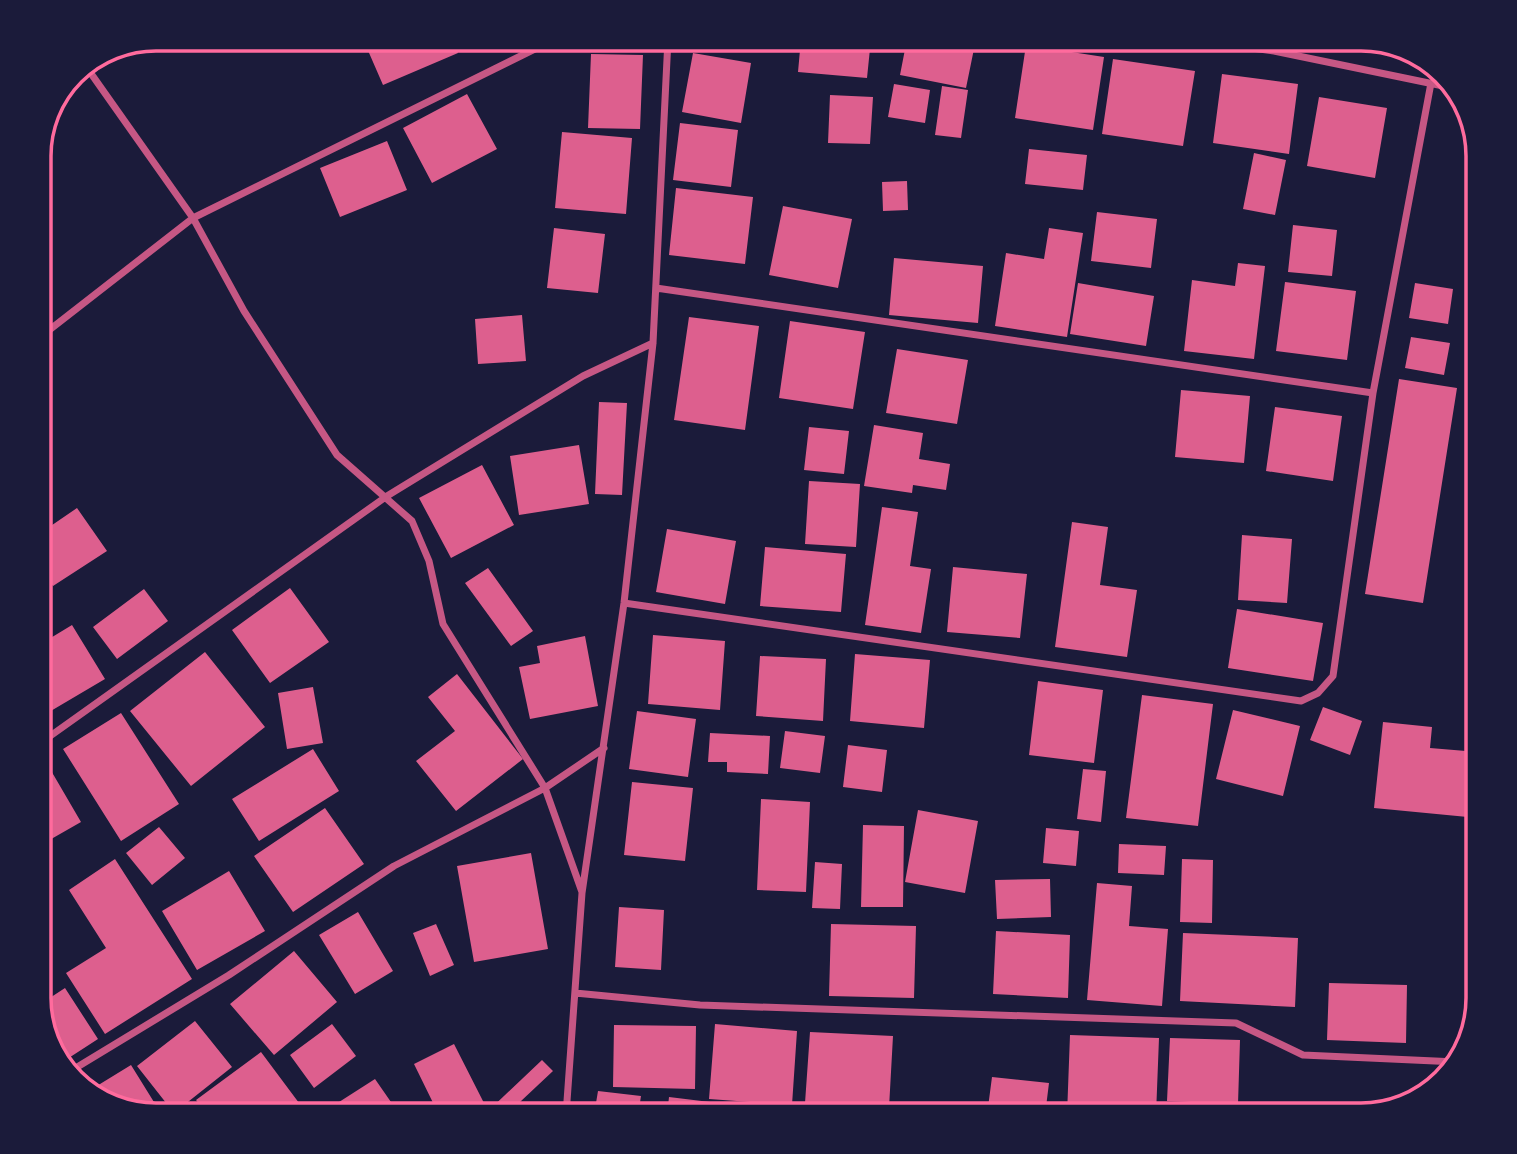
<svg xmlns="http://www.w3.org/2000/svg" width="1517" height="1154" viewBox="0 0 1517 1154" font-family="Poppins,sans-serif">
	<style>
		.building { fill: #dd5f8e }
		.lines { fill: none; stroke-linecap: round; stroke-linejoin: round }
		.minor { stroke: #c65784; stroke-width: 7 }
		.rim { fill: none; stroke: #ff6b9d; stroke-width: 3.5 }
	</style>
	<rect width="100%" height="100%" fill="#1b1b3a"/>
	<path class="building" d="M363,39H452L458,53L383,85Z
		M704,39H784L783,50L703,42Z
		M801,39H871L867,78L798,72Z
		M907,39H976L966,88L900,75Z
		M1339,39H1361L1389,48L1339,45Z
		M1026,45L1104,57L1093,130L1015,118Z
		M693,53L751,63L741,123L682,112Z
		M591,54L643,55L640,129L588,128Z
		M1113,59L1195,71L1183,146L1102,134Z
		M1222,74L1298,84L1289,154L1213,143Z
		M894,84L930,90L925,123L888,117Z
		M942,86L968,90L961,138L935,135Z
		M467,94L497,149L432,183L403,128Z
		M830,95L873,97L870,144L828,143Z
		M1319,97L1387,108L1375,178L1307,166Z
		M680,123L738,130L731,187L673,180Z
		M562,132L632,138L626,214L555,208Z
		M387,141L407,190L340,217L320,168Z
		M1029,149L1087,155L1083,190L1025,184Z
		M1254,153L1286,160L1275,215L1243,209Z
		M907,181L908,210L883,211L882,182Z
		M676,188L753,197L745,264L669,255Z
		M783,206L852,219L838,288L769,275Z
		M1097,212L1157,219L1151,268L1091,261Z
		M1477,213L1478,214V282L1465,279Z
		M1293,225L1337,230L1332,276L1288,272Z
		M554,228L605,234L598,293L547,288Z
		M1049,228L1083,233L1067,337L995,326L1006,253L1044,259Z
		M894,258L983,266L978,323L889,315Z
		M1238,263L1265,266L1254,359L1184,351L1192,280L1235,286Z
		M1285,282L1356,291L1347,360L1276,351Z
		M1078,283L1154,296L1146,346L1070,334Z
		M1415,283L1453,289L1448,324L1409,318Z
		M522,315L526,361L478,364L475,319Z
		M689,317L759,326L745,430L674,420Z
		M790,321L865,332L853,409L779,398Z
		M1411,337L1450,343L1444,375L1405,368Z
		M897,349L968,360L957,424L886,413Z
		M1399,379L1457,388L1423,603L1365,594Z
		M1181,390L1250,396L1244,463L1175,457Z
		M599,402L627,403L622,495L595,494Z
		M1275,407L1342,416L1333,481L1266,471Z
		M874,425L923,433L919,459L950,464L946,490L913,485L912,493L864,486Z
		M809,427L849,431L844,474L804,470Z
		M579,445L589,504L519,515L510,456Z
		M482,465L514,525L451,558L419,498Z
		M809,481L860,484L856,547L805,544Z
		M882,507L918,512L910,566L931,569L921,633L865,625Z
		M77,508L107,551L53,586L39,566V534Z
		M1072,522L1108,527L1100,585L1137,590L1127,657L1055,647Z
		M667,529L736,541L725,604L656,592Z
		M1242,535L1292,539L1287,603L1238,600Z
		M765,547L846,554L841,612L760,606Z
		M953,567L1027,574L1020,638L947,632Z
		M488,568L533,631L511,646L465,583Z
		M290,588L329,642L270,683L232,630Z
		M144,589L168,621L117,659L93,627Z
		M1237,609L1323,623L1313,681L1228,668Z
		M72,625L105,679L44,715L39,707V645Z
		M653,635L725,641L720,710L648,704Z
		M585,636L598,706L530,719L519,667L540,663L537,646Z
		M1476,638L1478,639V693L1471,692Z
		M205,652L265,727L191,786L130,711Z
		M855,654L930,660L924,728L850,721Z
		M760,656L826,659L823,721L756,716Z
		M457,674L523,759L456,811L416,761L455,731L428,697Z
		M1038,681L1103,690L1094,763L1029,755Z
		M313,687L323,743L287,749L278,693Z
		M1142,695L1213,704L1198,826L1126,818Z
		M1323,707L1362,721L1350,755L1310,740Z
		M1233,710L1300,726L1283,796L1216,779Z
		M637,711L696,719L688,777L629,769Z
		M121,713L179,804L121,841L63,749Z
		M1383,722L1432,727L1430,748L1478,752V818L1374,808Z
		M785,731L825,736L820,773L780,768Z
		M710,733L770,736L768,774L727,772V762H708Z
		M848,745L887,750L882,792L843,787Z
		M313,749L339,791L259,841L232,799Z
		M46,762L81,822L39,846V766Z
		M1083,769L1106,771L1101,822L1077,819Z
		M632,782L693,788L685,861L624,855Z
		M761,799L810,802L806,892L757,890Z
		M325,808L364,864L293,912L254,856Z
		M918,810L978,821L965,893L905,882Z
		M863,825L904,826L903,907H861Z
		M159,827L185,858L152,885L126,853Z
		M1046,828L1079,831L1076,866L1043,863Z
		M1119,844L1166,846L1164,875L1118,873Z
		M531,853L548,949L474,962L457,866Z
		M115,859L192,979L105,1034L66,973L106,948L69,890Z
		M1182,859L1213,860L1212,923L1180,922Z
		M815,862L842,864L840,909L812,908Z
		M229,871L265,931L197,970L162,911Z
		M1050,879L1051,917L997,919L995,880Z
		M1097,883L1132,886L1129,926L1168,929L1162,1006L1087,1000Z
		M619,907L664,910L661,970L615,967Z
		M358,912L393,971L355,994L319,935Z
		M436,924L454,965L430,976L413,933Z
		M831,924L916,926L914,998L829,996Z
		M996,931L1070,935L1068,998L993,994Z
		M1183,933L1298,938L1295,1007L1180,1001Z
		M294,951L337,1002L274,1055L230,1004Z
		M1329,983L1407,985L1406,1043L1327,1040Z
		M65,988L98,1039L61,1063L51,1050L39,1005Z
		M195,1021L232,1067L174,1113L137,1066Z
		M332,1024L356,1056L314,1088L290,1055Z
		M715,1024L797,1031L792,1105L709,1099Z
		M614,1025L696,1026L695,1089L613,1087Z
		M810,1032L893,1036L889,1108L805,1103Z
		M1070,1035L1159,1038L1156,1115H1067Z
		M1170,1038L1240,1040L1238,1104L1167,1101Z
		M454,1044L485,1105L463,1115H439L414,1064Z
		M261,1052L305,1111L299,1115H208L196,1100Z
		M542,1060L553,1071L506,1115H484Z
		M131,1065L162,1115L87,1092Z
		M992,1077L1049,1083L1045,1115H987Z
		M375,1079L400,1115H328L325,1111Z
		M598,1091L641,1096L638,1115H594Z
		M669,1097L718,1103L717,1115H667Z
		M779,1107L830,1110L829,1115H778Z"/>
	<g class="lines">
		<path class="minor" d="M1185,39L1274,51L1453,88
			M85,65L193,218L244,311L337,455L412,521L429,561L443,624L545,788L582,892
			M656,288L1373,393
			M39,338L193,218L555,39
			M624,603L1301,701L1318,693L1333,676L1373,393L1431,83
			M39,744L387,496L583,376L653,343
			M575,993L700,1005L1236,1023L1303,1055L1457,1062
			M69,1072L229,975L394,866L545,788L604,748
			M566,1115L582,893L624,603L653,343L668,39"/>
	</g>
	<path d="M0 0H1517V1154H0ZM156 51H1361A105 105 0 0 1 1466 156V998A105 105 0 0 1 1361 1103H156A105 105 0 0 1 51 998V156A105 105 0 0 1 156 51Z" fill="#1b1b3a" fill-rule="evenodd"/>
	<path class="rim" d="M156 51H1361A105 105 0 0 1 1466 156V998A105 105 0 0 1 1361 1103H156A105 105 0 0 1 51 998V156A105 105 0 0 1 156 51Z"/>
</svg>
